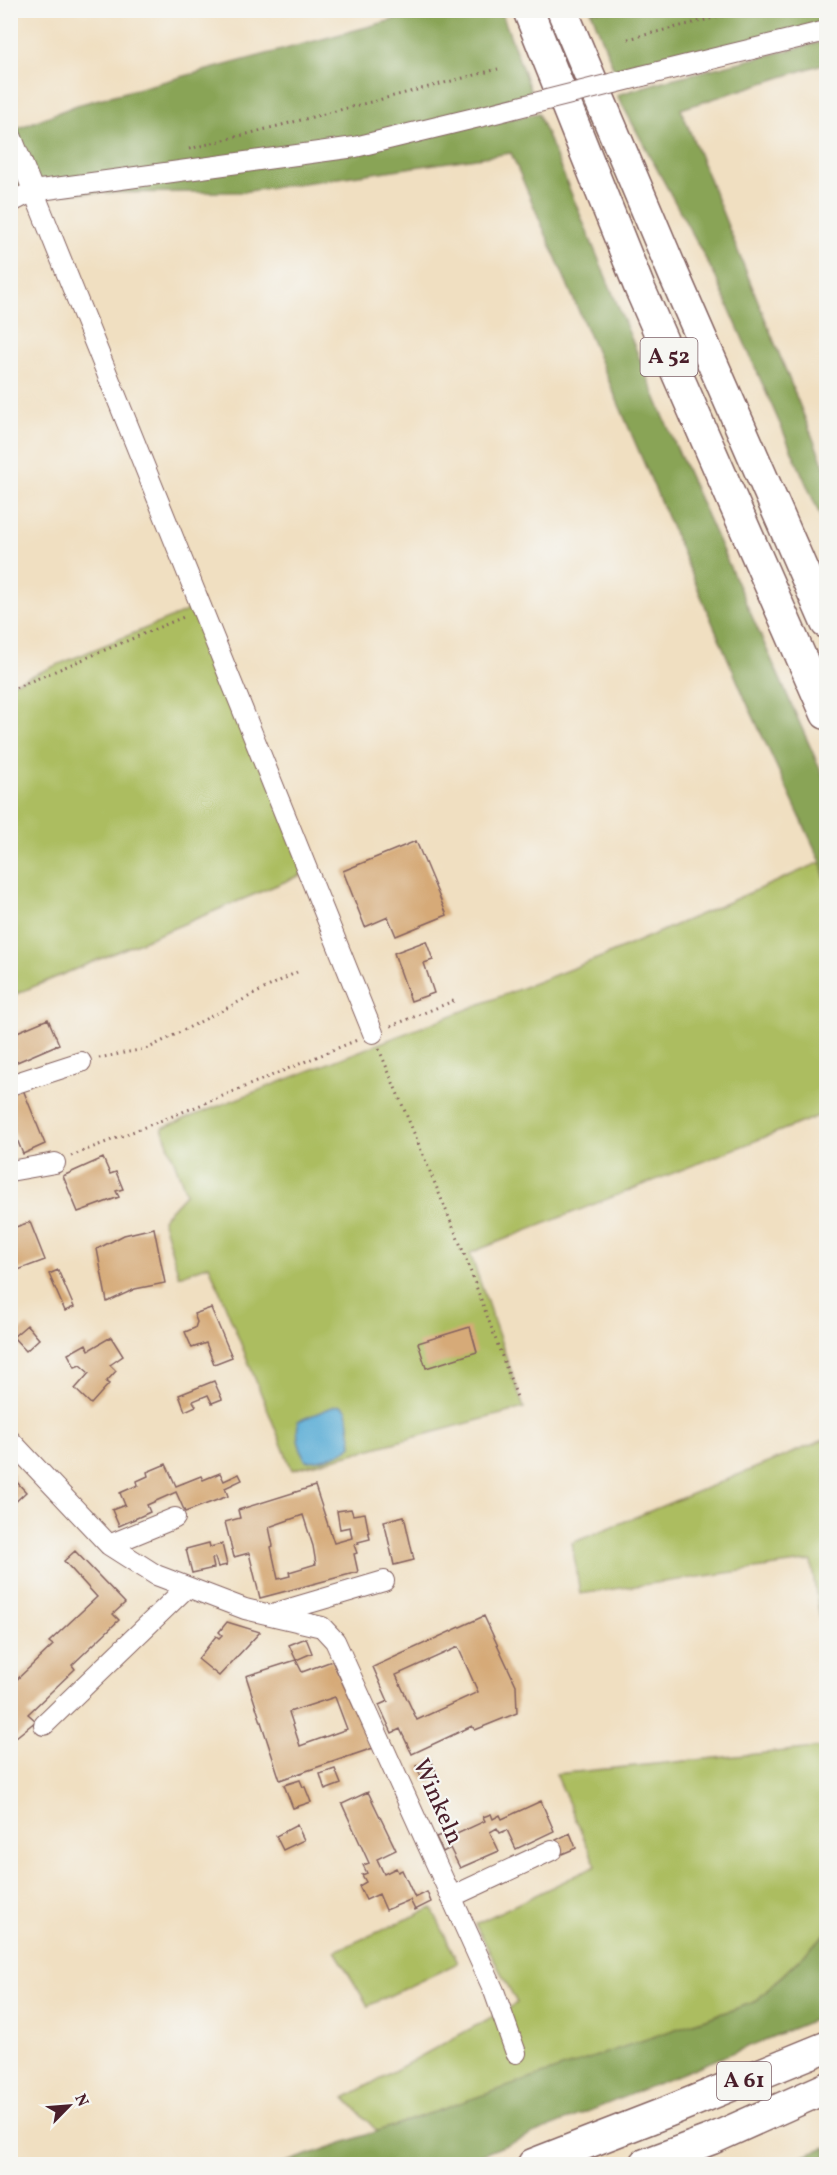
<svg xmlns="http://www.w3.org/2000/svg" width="837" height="2175" viewBox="0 0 837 2175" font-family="Vollkorn,serif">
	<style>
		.green { fill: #acbd61; stroke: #7b6e46; stroke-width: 1.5 }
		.forest { fill: #89a457; stroke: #6a6241; stroke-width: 1.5 }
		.water { fill: #5badd6; stroke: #526680; stroke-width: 1.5 }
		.building { fill: #d6aa78; fill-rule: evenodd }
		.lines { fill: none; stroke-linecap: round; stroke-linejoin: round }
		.minor-casing { stroke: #846260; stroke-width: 22 }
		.highway-casing { stroke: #846260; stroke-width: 33 }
		.path { stroke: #846260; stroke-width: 3; stroke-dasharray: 1.5 4.5; stroke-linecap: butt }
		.minor { stroke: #fff; stroke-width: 20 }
		.highway { stroke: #fff; stroke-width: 30 }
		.minor-bridge-casing { stroke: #846260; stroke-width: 22; stroke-linecap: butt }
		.minor-bridge { stroke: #fff; stroke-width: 20 }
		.labels { text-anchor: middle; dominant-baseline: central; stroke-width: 4.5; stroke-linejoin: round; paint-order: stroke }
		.shield { fill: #f6f6f2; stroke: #7e6067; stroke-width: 1.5 }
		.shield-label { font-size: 22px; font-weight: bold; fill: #4a1f2b }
		.street-label { font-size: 24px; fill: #4a1f2b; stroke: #f6f6f2 }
	</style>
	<rect width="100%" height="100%" fill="#f6f6f2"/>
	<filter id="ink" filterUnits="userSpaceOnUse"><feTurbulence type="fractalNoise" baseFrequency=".0167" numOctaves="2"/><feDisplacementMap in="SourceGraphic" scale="12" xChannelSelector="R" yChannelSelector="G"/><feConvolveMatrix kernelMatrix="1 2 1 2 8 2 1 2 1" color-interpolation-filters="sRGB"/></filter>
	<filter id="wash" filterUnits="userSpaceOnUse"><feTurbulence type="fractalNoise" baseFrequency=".008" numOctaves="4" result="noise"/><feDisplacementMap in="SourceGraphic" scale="24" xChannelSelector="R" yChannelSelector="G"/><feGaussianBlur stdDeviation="1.35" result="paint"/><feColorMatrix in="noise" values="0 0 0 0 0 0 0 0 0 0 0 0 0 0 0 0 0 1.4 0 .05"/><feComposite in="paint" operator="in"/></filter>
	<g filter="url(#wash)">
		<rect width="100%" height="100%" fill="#f0dfc1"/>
		<path class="green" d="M192,598L308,872L11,996V684L185,612Z
			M821,862L826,884V1113L470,1253L524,1408L292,1470L209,1265L179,1276L162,1219L186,1193L162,1128L604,956Z
			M826,1439V1659L811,1561L580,1594L572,1543Z
			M826,1747V1933L755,2002L378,2132L345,2098L517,2003L475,1924L596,1866L556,1774Z
			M432,1908L458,1963L368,2006L335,1951Z"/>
		<path class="forest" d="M426,11H501L531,92L491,106L495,122L538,113L675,444L826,782V884L821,862L746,701L511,153L242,192L23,193L11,199V131L77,105Z
			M591,11H826V23L660,63L615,72Z
			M826,41V63L681,109L826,471V529L716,278L617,95L663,81Z
			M826,1933V2015L459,2164H281L755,2002Z
			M826,2147V2164H779Z"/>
		<path class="water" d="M341,1405L347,1410L352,1445C341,1455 321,1461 306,1461C299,1449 296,1434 298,1421L335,1406Z"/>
		<g id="blocks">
			<path class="building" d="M416,841L447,915L396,936L388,917L365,927L343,871Z
				M426,941L433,960L424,963L434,993L411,1001L394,953Z
				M48,1019L59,1044L10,1065V1035Z
				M22,1087L45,1144L23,1154L10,1122V1092Z
				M103,1158L110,1174L116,1172L123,1189L116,1191L119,1197L78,1212L63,1176Z
				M30,1222L45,1260L10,1273V1229Z
				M154,1228L165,1283L135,1289L107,1302L97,1249L124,1235Z
				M58,1270L74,1307L65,1311L49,1274Z
				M211,1308L232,1357L214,1364L206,1343L192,1348L185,1332L195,1328L197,1322L194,1314Z
				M27,1325L39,1339L26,1351L13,1337Z
				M470,1327L477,1352L426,1368L418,1343Z
				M111,1337L123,1356L110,1365L116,1371L106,1382L109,1384L91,1404L75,1389L89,1373L80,1365L75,1367L68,1354L86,1344L89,1350Z
				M214,1381L222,1399L212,1403L208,1395L193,1401L196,1406L185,1411L179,1395Z
				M166,1464L176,1486L201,1476L203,1480L220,1473L224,1481L239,1474L242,1480L225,1488L228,1496L185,1512L176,1492L147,1505L150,1512L119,1526L112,1510L125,1505L120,1493L138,1485L137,1481L148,1476L147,1472Z
				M10,1471L15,1476L13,1478L26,1492L10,1507Z
				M315,1486L334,1543L352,1538L350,1527L340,1529L337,1511L351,1509L353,1515L365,1513L370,1539L358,1542L359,1544L354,1545L357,1553L354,1554L358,1572L260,1598L249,1553L234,1557L225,1522L240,1518L238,1510ZM303,1515L313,1546L316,1564L289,1572L290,1576L278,1579L271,1547L273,1546L269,1527Z
				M404,1516L414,1560L394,1565L384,1521Z
				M209,1543L210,1547L222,1544L227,1565L218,1567L215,1558L212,1559L214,1568L192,1573L186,1549Z
				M75,1551L125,1603L113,1614L119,1620L72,1665L75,1669L28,1714L36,1721L16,1737L10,1731V1686L53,1645L49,1642L97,1597L64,1561Z
				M484,1616L516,1685L517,1713L475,1730L472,1726L412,1754L400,1729L392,1733L379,1705L388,1701L373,1667ZM458,1647L478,1692L417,1720L396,1675Z
				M227,1622L260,1632L219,1676L198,1659L216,1636L219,1638L222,1635L219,1632Z
				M306,1638L312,1653L296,1660L302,1672L332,1661L373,1748L280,1780L246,1676L296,1660L289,1645ZM335,1697L347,1729L300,1746L289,1712Z
				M431,1760L437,1774L423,1781L416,1766Z
				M335,1769L341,1784L325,1790L320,1774Z
				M300,1780L303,1787H305L311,1802L293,1808L284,1785Z
				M368,1792L396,1850L377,1859L384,1874L396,1868L398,1872L402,1870L415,1898L427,1892L431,1902L415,1910L410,1900L386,1910L379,1894L366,1900L359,1886L366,1882L362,1875L367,1873L363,1865L369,1863L342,1804Z
				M541,1801L554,1831L516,1849L507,1830L500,1833L497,1828L490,1832L499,1851L460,1868L450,1848L443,1852L436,1837L444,1834L446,1839L485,1821L483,1817L491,1814L493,1819L500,1815L502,1819Z
				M297,1825L304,1840L283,1850L276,1836Z
				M570,1833L576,1848L562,1854L556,1840Z"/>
		</g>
	</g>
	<g filter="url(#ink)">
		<use href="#blocks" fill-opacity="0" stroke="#846260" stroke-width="1.5"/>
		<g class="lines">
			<defs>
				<path id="minor" d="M642,76L826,31
					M10,133L373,1033
					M10,203L33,191L355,147L487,115
					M10,1085L81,1062
					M10,1171L55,1163
					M10,1440L109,1545L156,1575L245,1609L322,1627L335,1641L494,1991L516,2053
					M109,1545L175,1518
					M272,1614L384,1581
					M44,1725L186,1588
					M451,1897L552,1850"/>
				<path id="highway" d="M528,10L640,289L826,714
					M562,10L674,275L826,623
					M533,2164L667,2112L826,2047
					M645,2164L712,2139L826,2088"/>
			</defs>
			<use href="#minor" class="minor-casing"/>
			<use href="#highway" class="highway-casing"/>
			<path class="path" d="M628,39L746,10
				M189,149L498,69
				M10,690L186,616
				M391,1026L456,1000
				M379,1049L463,1251L517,1397
				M99,1058L149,1048L297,972
				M71,1156L213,1100L357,1040"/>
			<use href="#minor" class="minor"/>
			<use href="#highway" class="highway"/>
			<defs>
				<path id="minor-bridge" d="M487,115L642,76"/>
			</defs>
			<use href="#minor-bridge" class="minor-bridge-casing"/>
			<use href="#minor-bridge" class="minor-bridge"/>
		</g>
	</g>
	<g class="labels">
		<g class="shield">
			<rect x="640.5" y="338" width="57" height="38" rx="4.5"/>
			<rect x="717" y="2062" width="54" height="38" rx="4.5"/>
		</g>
		<g class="shield-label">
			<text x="669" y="357">A 52</text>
			<text x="744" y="2081">A 61</text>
		</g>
		<g class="street-label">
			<text transform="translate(437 1802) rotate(66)">Winkeln</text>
		</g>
	</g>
	<rect width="837" height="2175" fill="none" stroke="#f6f6f2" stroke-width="36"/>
	<g transform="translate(69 2106) rotate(65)" stroke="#f6f6f2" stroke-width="4.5" paint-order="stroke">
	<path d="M0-4.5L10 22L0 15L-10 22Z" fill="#4a1f2b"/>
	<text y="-9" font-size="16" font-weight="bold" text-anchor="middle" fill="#4a1f2b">N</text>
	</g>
</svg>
